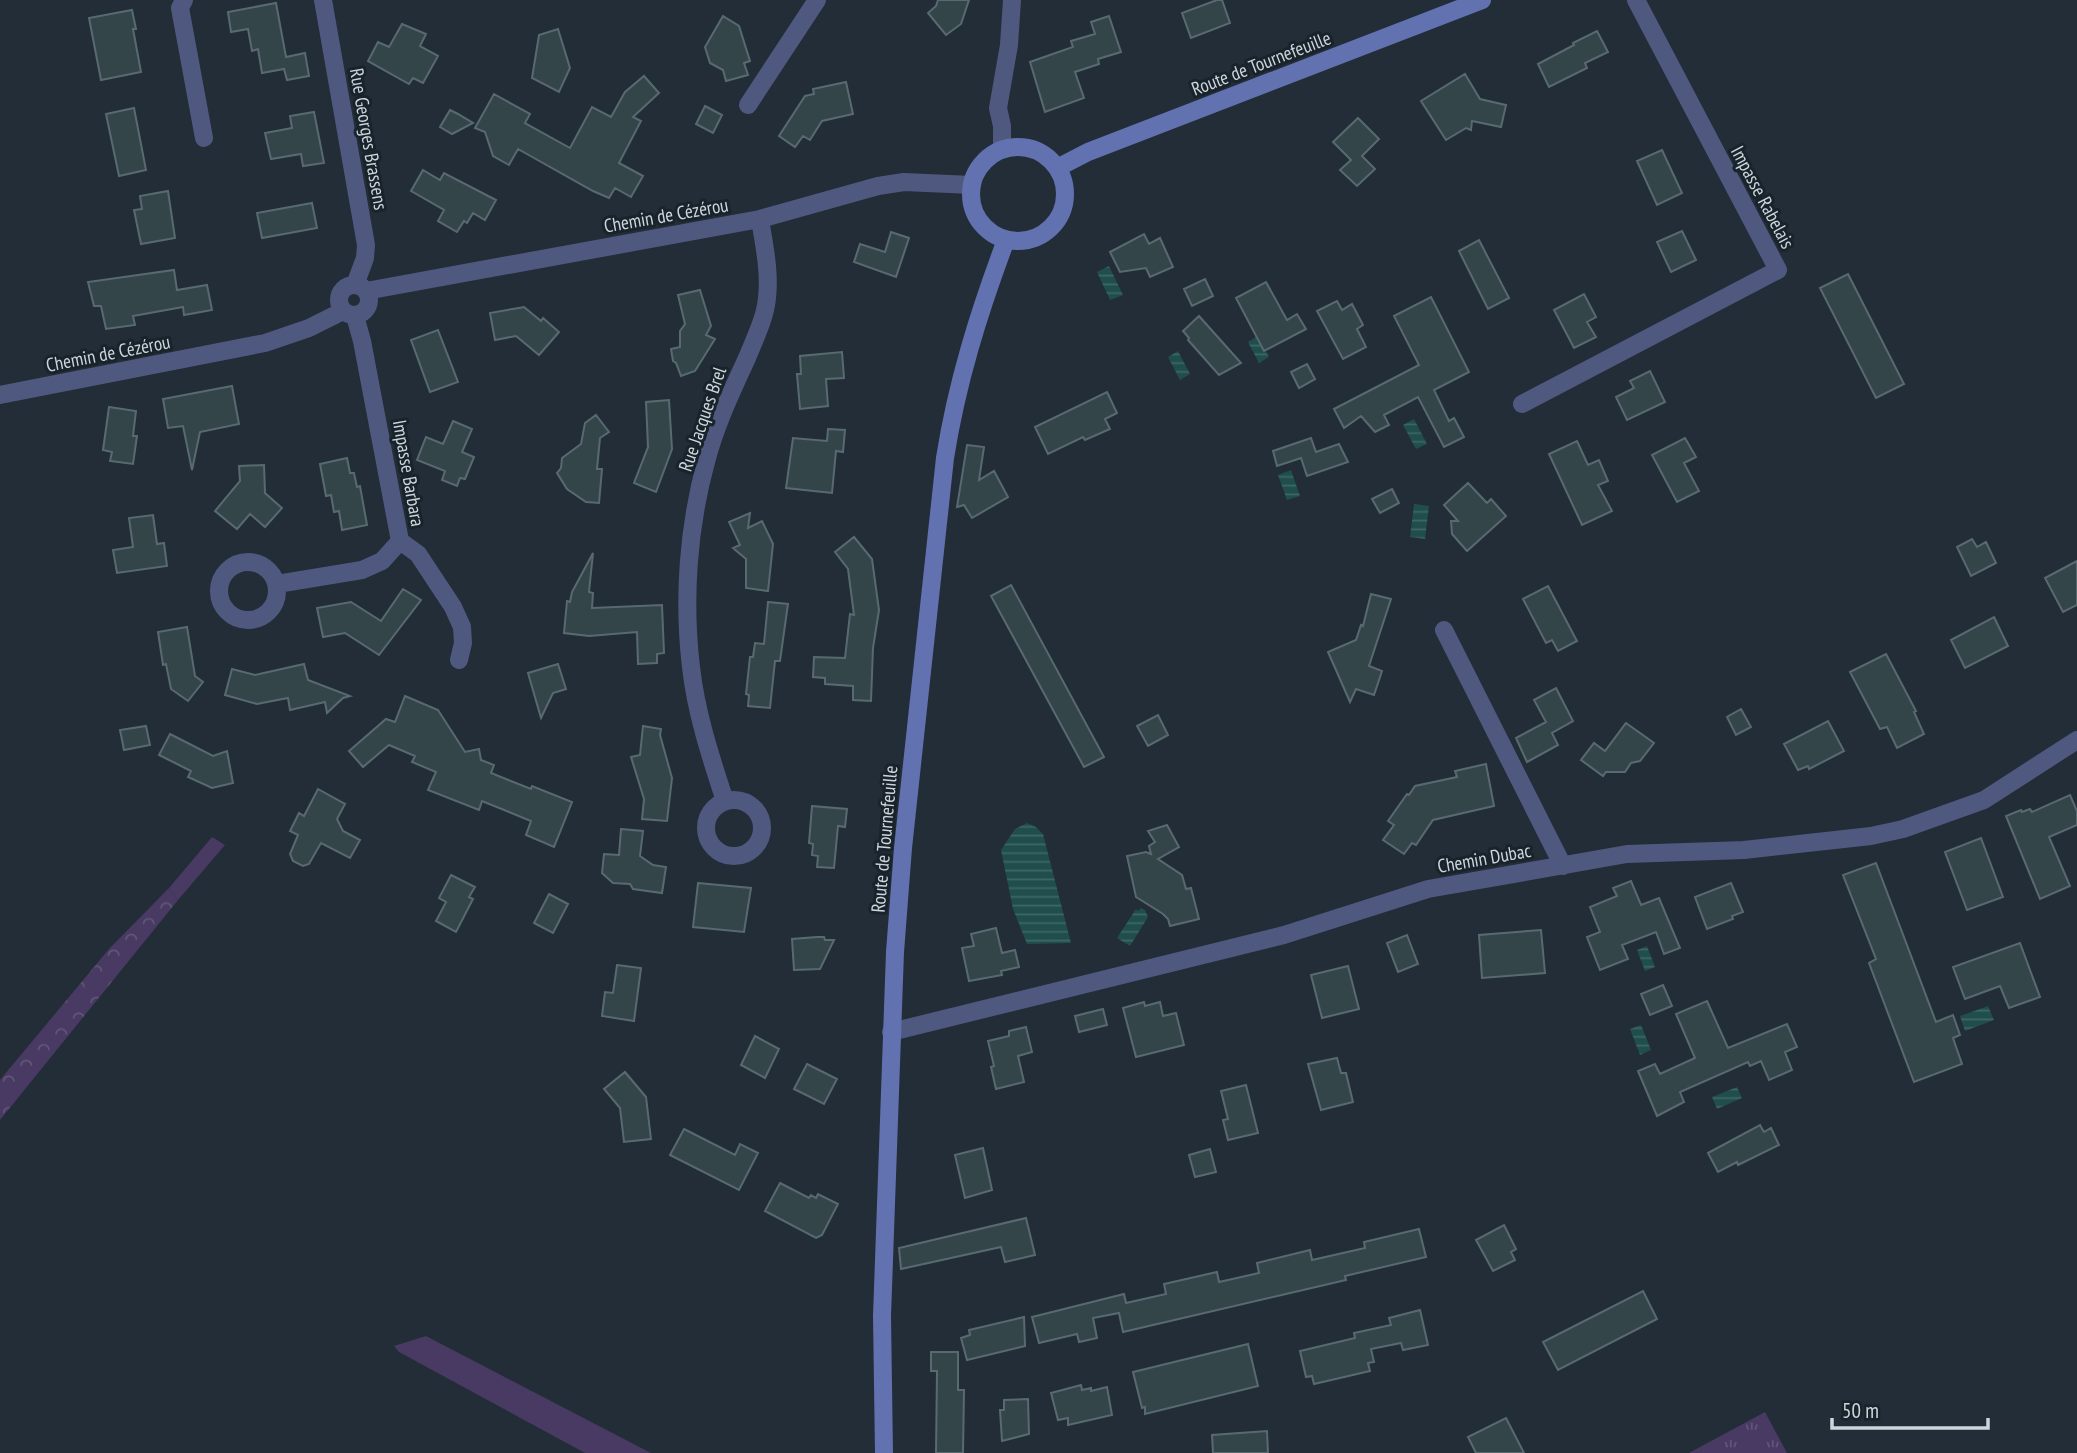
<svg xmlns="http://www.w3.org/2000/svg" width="2077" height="1453" viewBox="0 0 2077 1453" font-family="'PT Sans Narrow',sans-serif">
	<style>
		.grass { fill: #483a62 }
		.forest { fill: url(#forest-crowns) }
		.park { fill: url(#park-tufts) }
		.water { fill: url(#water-rules) }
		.building { fill: #34454a; stroke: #586a70; stroke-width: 2 }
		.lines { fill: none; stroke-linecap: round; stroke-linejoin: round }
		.street { stroke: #4f5980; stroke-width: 18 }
		.secondary { stroke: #6271b0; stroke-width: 18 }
		.labels { text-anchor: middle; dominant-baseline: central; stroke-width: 6; stroke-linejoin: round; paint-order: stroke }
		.street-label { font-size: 19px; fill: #ced5db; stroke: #18232c }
	</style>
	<defs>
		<pattern id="forest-crowns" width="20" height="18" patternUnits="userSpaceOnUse" patternTransform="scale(1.75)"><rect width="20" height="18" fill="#483a62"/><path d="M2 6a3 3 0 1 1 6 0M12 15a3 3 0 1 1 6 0" fill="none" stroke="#615678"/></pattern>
		<pattern id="park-tufts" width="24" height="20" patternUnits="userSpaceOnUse" patternTransform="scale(1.75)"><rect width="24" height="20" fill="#483a62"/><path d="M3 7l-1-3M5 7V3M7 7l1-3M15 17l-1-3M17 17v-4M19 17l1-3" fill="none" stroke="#615678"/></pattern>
		<pattern id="water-rules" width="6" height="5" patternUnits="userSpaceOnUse" patternTransform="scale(1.75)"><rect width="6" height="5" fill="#1f4e4d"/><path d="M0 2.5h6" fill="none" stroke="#3e6766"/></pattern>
	</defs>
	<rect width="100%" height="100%" fill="#222d37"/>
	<path class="grass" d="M212,837L225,845L178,900L169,888Z
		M426,1336L651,1453H585L399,1352L394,1346Z"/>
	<path class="forest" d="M169,888L178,900L0,1120V1080L109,949Z"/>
	<path class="park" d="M1765,1412L1787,1453H1689Z"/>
	<path class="water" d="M1109,266L1123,295L1110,300L1097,272Z
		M1258,336L1269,357L1259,363L1248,342Z
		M1178,351L1190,374L1180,380L1168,357Z
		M1414,419L1427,444L1416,449L1403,425Z
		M1291,470L1300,496L1287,500L1278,475Z
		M1414,504L1429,506L1425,539L1410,537Z
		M1027,823L1036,827L1043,834L1071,943L1027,944L1013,909L1001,850L1015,829Z
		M1141,908L1145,910L1148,917L1130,946L1117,938L1136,909L1138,911Z
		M1647,946L1655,967L1645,971L1637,950Z
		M1988,1006L1994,1020L1965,1031L1960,1016Z
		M1641,1025L1651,1050L1640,1055L1630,1029Z
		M1737,1087L1742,1098L1717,1109L1712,1097Z"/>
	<path class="building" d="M938,0H969L961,24L946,35L928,13L936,6Z
		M1217,0H1222L1230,23L1191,38L1182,13Z
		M276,3L286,57L305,53L309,76L287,80L284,69L262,73L258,49L252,51L248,29L231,32L228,12Z
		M132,10L136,29H133L141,72L101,80L89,18Z
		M723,16L739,26L750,61L744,63L748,75L726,81L723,70L710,63L705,47Z
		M1109,16L1121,52L1098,59L1099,64L1075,72L1084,98L1045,112L1030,62L1073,47L1071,41L1095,34L1091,22Z
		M402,24L426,34L420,46L438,56L423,83L413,78L409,84L368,61L378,42L389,47Z
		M558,29L570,68L559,92L532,78L539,35Z
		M1597,31L1608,52L1585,63L1587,68L1549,87L1538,64L1574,45L1573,43Z
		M1465,74L1480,99L1506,105L1501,127L1472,121L1471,130L1466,128L1446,140L1421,101Z
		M644,76L659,93L633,117L641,121L619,163L643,176L631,197L615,188L609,198L593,191L518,149L509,165L493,156L485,132L475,128L494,94L530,114L525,123L570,148L592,107L611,117L625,92Z
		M846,82L853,114L822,121L810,140L803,136L795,147L779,136L805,96L814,94L813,89Z
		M705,106L722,115L713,133L696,124Z
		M134,108L146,170L119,176L106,114Z
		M450,110L458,114L473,123L452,134L440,127Z
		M314,112L324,163L303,166L301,154L271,159L265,133L292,128L290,116Z
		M1358,118L1379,139L1362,156L1375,169L1357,186L1340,170L1351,160L1333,142Z
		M1662,150L1682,193L1657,205L1637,161Z
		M423,170L440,180L444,173L496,200L485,220L473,213L467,223L464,221L457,232L438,221L444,210L411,191Z
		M168,191L175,238L141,244L134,210L142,209L140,196Z
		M312,203L317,228L262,238L257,213Z
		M1682,231L1696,260L1671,272L1657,242Z
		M891,232L909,238L896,277L854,262L860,244L885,252Z
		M1144,234L1149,244L1160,238L1173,267L1150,277L1146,268L1120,272L1110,252Z
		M1479,240L1509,298L1488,309L1459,251Z
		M174,270L177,290L207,285L212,310L184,315L183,307L133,316L135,325L106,329L101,306H94L88,282Z
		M1848,274L1904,384L1876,398L1820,288Z
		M1205,279L1213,296L1192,306L1184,289Z
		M1266,282L1287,320L1297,314L1306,329L1264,351L1236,298Z
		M700,290L711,326L706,335L715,339L695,371L681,376L676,363L673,361L671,349L680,347V331L685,324L678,295Z
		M1584,294L1596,317L1587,322L1596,337L1574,348L1554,310Z
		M1431,297L1469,372L1434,390L1449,421L1454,418L1464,437L1444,447L1418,397L1384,415L1389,425L1375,432L1361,416L1344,428L1334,409L1419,365L1394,316Z
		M1337,301L1342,310L1352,304L1363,325L1357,329L1366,347L1343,359L1317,311Z
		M524,307L541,321L543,318L559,332L539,355L516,336L495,340L490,313Z
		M1199,316L1241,363L1219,375L1188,340L1189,338L1183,331Z
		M438,330L458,382L430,392L411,340Z
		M842,352L844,378L826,379L828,406L800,409L797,374H801L800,356Z
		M1307,364L1315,379L1299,388L1291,372Z
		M1650,371L1665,402L1627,420L1616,397L1634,388L1630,381Z
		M232,386L239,424L200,432L192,470L183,426L168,428L163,399Z
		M1107,392L1117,413L1105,419L1110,429L1085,440L1083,437L1048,454L1035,427Z
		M669,400L672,449L656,492L634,483L648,447L646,402Z
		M109,407L136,411L133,436H137L133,464L110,461L112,452L103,450Z
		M596,415L609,432L600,438L597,469H602L599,503L586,502L567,489L557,473L561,468L562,458L581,444L585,423Z
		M453,421L472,429L462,452L474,457L465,479L460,478L457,486L442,480L445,471L417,460L426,437L443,444Z
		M828,429L845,430L843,452L836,451L832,493L786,488L793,438L827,441Z
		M1311,438L1316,452L1339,444L1348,462L1307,476L1301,458L1277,466L1273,451Z
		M1685,438L1696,457L1684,463L1699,491L1677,502L1652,455Z
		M1577,441L1588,465L1599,460L1608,481L1598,485L1612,511L1582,525L1549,454Z
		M967,445L984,447L979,480L994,471L1008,497L972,518L964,505L957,507Z
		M347,458L350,473H354L357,487L360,486L367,525L342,530L339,511L334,512L331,495L326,496L320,464Z
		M264,465L265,493L282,508L265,527L250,514L237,529L215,511L240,481L239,466Z
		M1468,483L1487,503L1491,499L1506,516L1467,551L1452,534L1451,521H1458L1444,505Z
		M1392,489L1399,503L1380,513L1372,499Z
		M750,513L748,528L762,521L773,544L768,591L746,588V559L733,548L740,545L729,522Z
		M153,515L157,544L164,543L167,566L117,573L113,550L133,547L129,518Z
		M854,537L872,559L879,610L873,648L871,701L853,700V686L825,684V678L813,677L814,657L845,658L850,614L854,615L848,569L835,552Z
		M1972,539L1977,547L1986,542L1996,563L1971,576L1957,547Z
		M593,553L589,592L593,593L592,608L662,605L664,653L657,654V663L638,664L637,632L589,636L564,633L567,601L570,602L572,592Z
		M2077,561V605L2063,612L2045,578Z
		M1011,585L1104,757L1084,767L991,596Z
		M1548,586L1577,641L1558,651L1552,640L1546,643L1523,599Z
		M403,589L421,600L379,655L345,633L323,637L317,608L351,602L381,621Z
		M1371,594L1391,599L1369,666L1382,671L1374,695L1356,689L1350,702L1328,652L1356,640L1361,625L1363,626Z
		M768,602L788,604L780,661H775L770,708L748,706L749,695L746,694L750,657H753L755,643L764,644Z
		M1994,617L2008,646L1965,668L1951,640Z
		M187,627L195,676L203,682L188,701L171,689L166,664L163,665L158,632Z
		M1886,654L1916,711L1914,712L1924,734L1897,748L1887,727L1880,729L1850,672Z
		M304,664L308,680L350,696L343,698L327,713L325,702L290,710L288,698L257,704L225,695L232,669L255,675Z
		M558,664L566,689L553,693L541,718L528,673Z
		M1556,688L1573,721L1552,733L1558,745L1527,762L1516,738L1546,722L1534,700Z
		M405,696L438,710L465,752L479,749L481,760L494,765L491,773L531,789L532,786L572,802L554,847L526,835L531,821L482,801L479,810L428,790L436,772L412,762L415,756L389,745L363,767L349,751L386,719L395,722Z
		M1741,709L1751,727L1736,735L1727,717Z
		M1158,715L1168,735L1148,746L1137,726Z
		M1828,721L1844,751L1809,769L1808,766L1798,770L1784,744Z
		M1626,723L1654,743L1640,761L1631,763L1625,772H1606L1603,776L1581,760L1594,743L1605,751Z
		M146,726L150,745L124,750L120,730Z
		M643,726L661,729L660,735L672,778L667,821L642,819L644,799L631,757L640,755Z
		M170,734L213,756L227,751L233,783L212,788L188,777L191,771L159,755Z
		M1486,764L1494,806L1433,820L1416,845L1412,843L1404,854L1383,840L1394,825L1388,821L1407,794L1409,795L1415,786L1457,777L1455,771Z
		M318,789L345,804L337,819L343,831L360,840L350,858L321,843L309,864L303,866L293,861L290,854L298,835L290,831L299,813L304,816Z
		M2070,795L2077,811V825L2049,837L2070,886L2040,899L2006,816L2021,810L2022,812L2030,809L2032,812Z
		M812,806L847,809L845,827L838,826L834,868L817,867L818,856L812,855L813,844L809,843Z
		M1167,825L1179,847L1158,859L1182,875L1186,889L1191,888L1199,919L1170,926L1168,919L1163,914L1136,897L1127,856L1146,852L1151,854L1149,846L1155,842L1148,831Z
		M621,829L643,831L640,856L653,865L666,867L662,893L633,889L630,884L613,883L602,873L604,854L619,855Z
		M1981,838L2003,897L1967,910L1945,852Z
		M1876,863L1936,1022L1953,1015L1960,1035L1953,1038L1962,1064L1914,1082L1869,963L1876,959L1843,875Z
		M451,875L475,887L469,897L473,899L456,932L436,921L446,902L439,898Z
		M1631,881L1641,905L1659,898L1680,948L1664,954L1656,932L1622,945L1628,959L1600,970L1587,937L1600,932L1590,907L1617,896L1613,888Z
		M698,883L751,888L744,932L693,927Z
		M1731,883L1743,912L1732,916L1733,919L1707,929L1695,897Z
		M549,894L568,904L553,933L534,923Z
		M996,928L1002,953L1015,950L1019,967L1001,971L1002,975L969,981L962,948L974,946L971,934Z
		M1541,930L1545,973L1482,978L1479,935Z
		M1407,935L1418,964L1398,972L1387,943Z
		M817,937H824L825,940H834L820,969L794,970L792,939Z
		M2020,943L2040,997L2009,1008L2000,986L1965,999L1953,967Z
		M617,965L641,968L634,1021L602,1016L605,992L613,993Z
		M1348,966L1359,1009L1322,1018L1311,975Z
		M1663,985L1672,1006L1650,1015L1641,994Z
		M1707,1001L1728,1048L1787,1024L1797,1047L1785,1052L1792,1070L1769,1080L1761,1061L1750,1066L1748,1062L1680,1092L1684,1102L1657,1116L1638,1071L1655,1064L1660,1074L1695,1058L1676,1014Z
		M1144,1002L1145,1006L1160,1002L1163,1016L1176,1013L1184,1045L1136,1057L1123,1008Z
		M1103,1009L1107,1025L1079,1032L1075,1016Z
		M1026,1027L1032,1052L1018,1056L1024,1082L996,1089L991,1067L994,1066L988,1041L1009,1036V1031Z
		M755,1036L779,1049L765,1078L741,1065Z
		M1337,1058L1341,1073H1346L1353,1102L1321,1110L1308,1064Z
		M807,1064L837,1079L824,1104L794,1089Z
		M625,1072L646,1097L651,1139L624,1142L620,1108L604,1089Z
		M1246,1085L1258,1133L1228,1140L1223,1120L1228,1119L1221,1091Z
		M1760,1125L1764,1132L1771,1128L1779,1145L1738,1165L1737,1162L1718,1172L1708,1153Z
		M684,1129L735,1155L740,1144L758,1153L739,1190L670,1155Z
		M983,1148L992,1190L965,1198L955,1155Z
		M1210,1149L1216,1172L1195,1177L1189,1155Z
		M780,1183L809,1198L811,1195L816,1198L818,1194L838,1204L822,1235L816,1238L765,1211Z
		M1026,1218L1035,1255L1005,1262L1001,1247L901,1269L899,1248Z
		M1504,1225L1516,1249L1511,1252L1515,1260L1493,1271L1476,1240Z
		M1419,1229L1426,1257L1345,1276L1346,1280L1123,1332L1119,1313L1093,1318L1097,1338L1079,1342L1077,1334L1039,1343L1032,1317L1124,1294L1126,1303L1166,1294L1164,1284L1217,1272L1219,1282L1259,1273L1257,1263L1310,1250L1312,1260L1365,1248L1364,1242Z
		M1643,1291L1657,1319L1558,1370L1543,1342Z
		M1420,1310L1428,1345L1403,1350L1401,1343L1371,1349L1374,1362L1368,1363L1370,1371L1314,1384L1312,1376L1306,1377L1300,1351L1355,1338L1354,1333L1391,1325L1389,1318Z
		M1024,1317L1025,1346L967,1360L961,1338L970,1335L969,1330Z
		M1248,1344L1258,1386L1145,1414V1407L1142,1408L1133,1372Z
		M931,1352H958V1390H964L963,1453H936L937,1371H931Z
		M1081,1385L1082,1390L1091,1388V1391L1107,1387L1112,1415L1068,1425V1418L1058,1420L1051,1393Z
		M1028,1399L1029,1434L1002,1441L1000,1410H1004V1400Z
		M1506,1418L1524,1453H1476L1468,1437Z
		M1267,1431L1268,1453H1213L1212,1435Z"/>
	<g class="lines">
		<path class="street" d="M184,0L180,8L204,138
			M323,0L366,245L365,258L355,285
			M748,105L817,0
			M1002,149V126L998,108L1009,45L1012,0
			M339 300a15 15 0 1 1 30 0a15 15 0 1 1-30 0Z
			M366,291L760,219L878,186L904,182L972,185
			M355,316L362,341L400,541L418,554L453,607L462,627L463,643L459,660
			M0,395L265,343L309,328L343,311
			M1522,404L1778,270L1636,0
			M219 591a29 29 0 1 1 58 0a29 29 0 1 1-58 0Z
			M277,584L362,570L382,561L400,541
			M1444,630L1563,866
			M706 828a28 28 0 1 1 56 0a28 28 0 1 1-56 0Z
			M725,801C711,758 696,713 691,667C683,600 688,527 706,462C715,426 732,391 747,358C755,338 765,319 767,298C770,271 764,245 760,219
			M891,1032L1284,935L1428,889L1627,854L1744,850L1871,836L1903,829L1984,800L2077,740"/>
		<path class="secondary" d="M971 194a47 47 0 1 1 94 0a47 47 0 1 1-94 0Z
			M1057,168L1088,152L1482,0
			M884,1453L882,1316L895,952L903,848L945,458C957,382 979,312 1006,240"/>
	</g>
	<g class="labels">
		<g class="street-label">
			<text transform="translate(1261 63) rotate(-21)">Route de Tournefeuille</text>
			<text transform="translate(369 139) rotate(80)">Rue Georges Brassens</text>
			<text transform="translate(1763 197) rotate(62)">Impasse Rabelais</text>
			<text transform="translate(666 215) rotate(-10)">Chemin de Cézérou</text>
			<text transform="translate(108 353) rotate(-11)">Chemin de Cézérou</text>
			<text transform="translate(702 419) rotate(-71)">Rue Jacques Brel</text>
			<text transform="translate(409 473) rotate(80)">Impasse Barbara</text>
			<text transform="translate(884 839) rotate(-85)">Route de Tournefeuille</text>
			<text transform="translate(1484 858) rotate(-10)">Chemin Dubac</text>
		</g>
	</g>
	<path d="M1832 1418v10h156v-10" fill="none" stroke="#ced5db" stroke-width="3.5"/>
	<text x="1842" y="1418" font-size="21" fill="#ced5db" stroke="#18232c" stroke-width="5" paint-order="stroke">50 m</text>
</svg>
